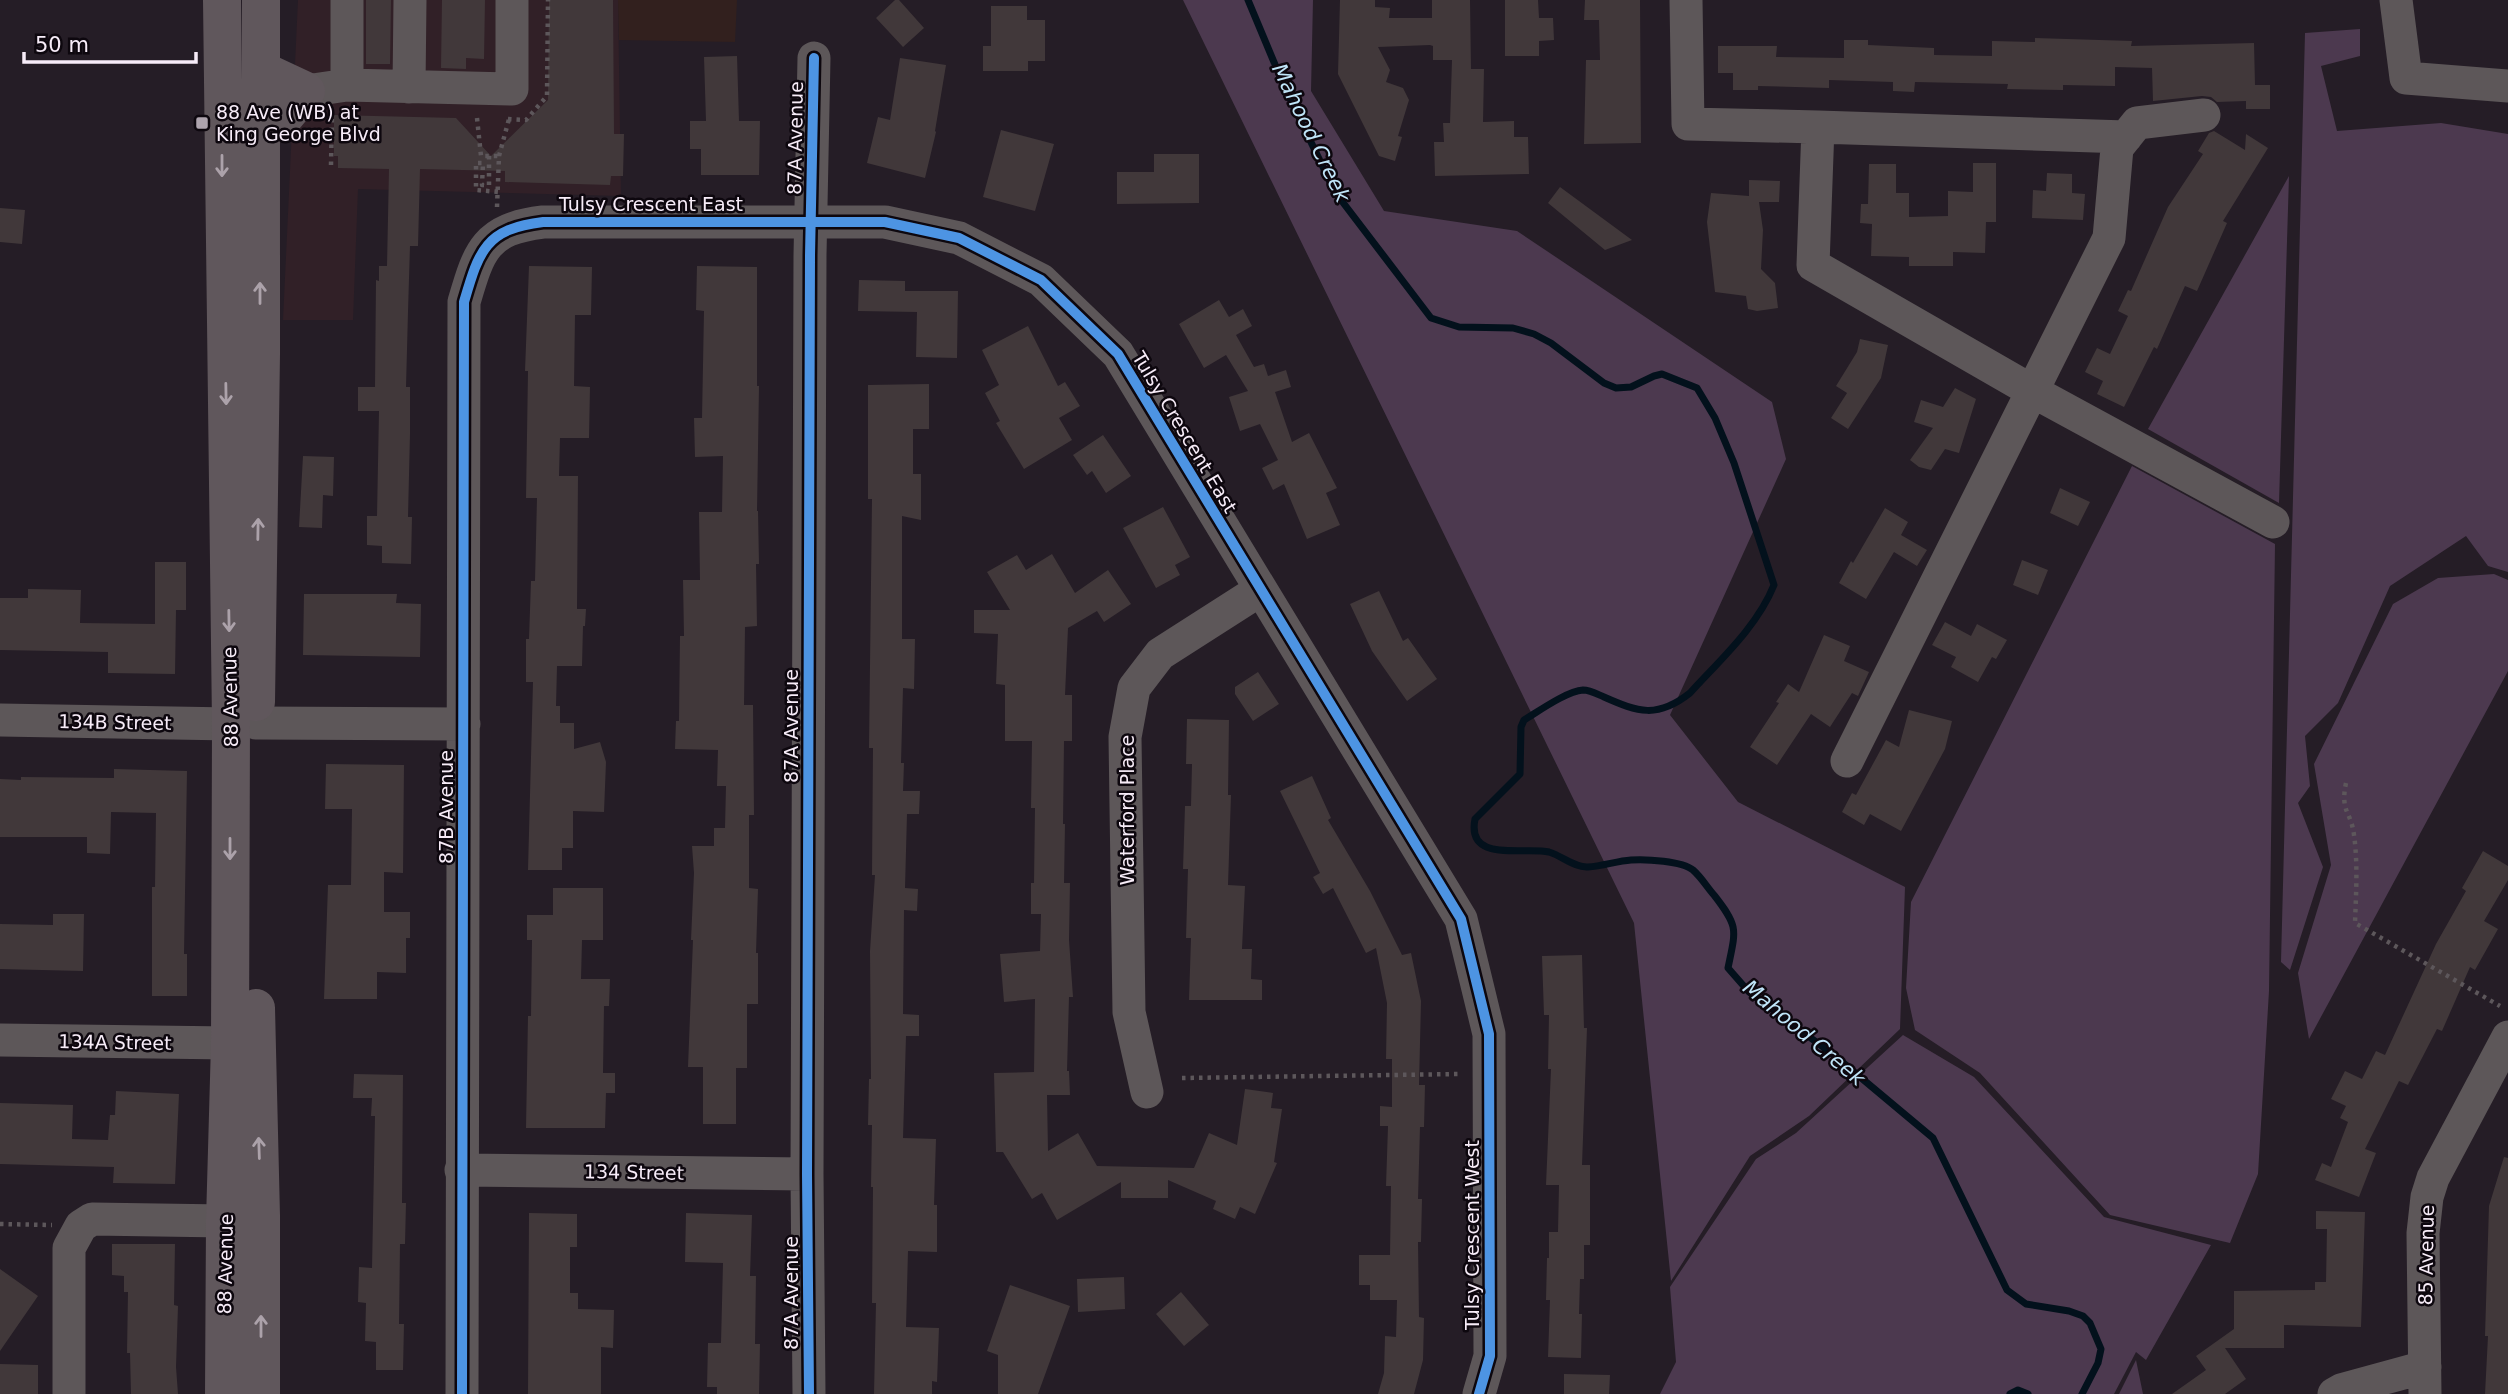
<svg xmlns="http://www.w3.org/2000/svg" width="2508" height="1394" viewBox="0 0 2508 1394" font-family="'DejaVu Sans',sans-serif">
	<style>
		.commercial { fill: #312027 }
		.industrial { fill: #32201e }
		.green { fill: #4c394f }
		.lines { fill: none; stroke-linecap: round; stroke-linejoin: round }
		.stream { stroke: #03111c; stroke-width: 7 }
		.building { fill: #41383a }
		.path { stroke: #5d575b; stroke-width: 4.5; stroke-dasharray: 3.5 5; stroke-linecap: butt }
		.minor { stroke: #5d5759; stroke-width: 33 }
		.major { stroke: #60575c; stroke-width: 38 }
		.cycleway-casing { stroke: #0d070e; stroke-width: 15 }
		.cycleway { stroke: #4d94e3; stroke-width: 10 }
		.oneway { stroke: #aca2aa }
		.poi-dot { fill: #aea4ae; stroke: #0d070e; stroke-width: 2.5 }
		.labels { text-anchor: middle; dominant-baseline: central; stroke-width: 5; stroke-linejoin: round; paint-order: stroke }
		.poi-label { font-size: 19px; fill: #f7ecf8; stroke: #0d070e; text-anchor: start }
		.street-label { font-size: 19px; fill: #f7ecf8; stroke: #0d070e }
		.water-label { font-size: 21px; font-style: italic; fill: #c0e5f9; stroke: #0d070e }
	</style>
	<rect width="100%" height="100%" fill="#251d26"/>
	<path class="commercial" d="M298,0H618L621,196L358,189L353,320H283Z"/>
	<path class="industrial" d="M618,0H737L735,42L619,40Z"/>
	<path class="green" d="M1183,0H1313L1311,91L1384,211L1517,231L1772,402L1786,459L1670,715L1738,802L1905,887L1900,1029L1809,1116L1750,1156L1671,1281L1634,923Z
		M2360,29V56L2321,66L2337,131L2441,123L2508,134V572L2488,566L2466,536L2390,586L2338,703L2305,736L2310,786L2298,803L2323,867L2290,970L2281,962L2305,33Z
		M2289,176L2279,503L2148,429Z
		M2132,466L2275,544L2269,991L2258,1174L2230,1243L2110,1215L1980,1073L1915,1030L1906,988L1911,902Z
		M2494,574L2508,580V671L2309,1039L2298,973L2331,865L2314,764L2393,604L2438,578Z
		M1903,1035L1974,1077L2104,1217L2211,1245L2146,1360L2136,1352L2114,1394H1660L1676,1362L1670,1287L1756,1159L1796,1133Z
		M2136,1360L2143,1394H2119Z"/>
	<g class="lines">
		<path class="stream" d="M1248,0L1284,86L1335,192L1431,318L1459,327L1513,328L1534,334L1551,343L1604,383L1616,388L1631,387L1654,376L1662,374L1697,388L1715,418L1734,463L1774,585C1757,627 1720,660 1690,693C1657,719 1638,712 1604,697C1597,694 1590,690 1583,690C1567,691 1539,711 1524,720L1521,727L1520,774L1475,819C1466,864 1525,846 1549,852C1562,856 1575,868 1588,867C1603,866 1617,861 1631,860C1646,859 1682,861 1693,870C1701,877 1707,887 1714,895C1739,927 1736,929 1728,968L1749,992L1835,1056L1933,1138L2007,1290L2026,1304L2069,1311L2083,1316L2090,1323L2101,1349L2098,1363L2082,1394
			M2010,1394L2018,1390L2028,1394"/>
	</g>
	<path class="building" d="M366,0H391L390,64H366Z
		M442,0H485L484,59L466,58V69L441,68Z
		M549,0H613L614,134H624L623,176H611L610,185L505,182V171L420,169L418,246H410L408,312L406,387H410V434L408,517H412L411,564L382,563V546L367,545V516H377L379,411H358V387H375L376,280L379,281V266H387L389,169L338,168V156H334V115L456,118L491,156L548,100Z
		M895,0H899L924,28L903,47L876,18Z
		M1340,0H1375V7L1390,8L1389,18H1432V0H1470L1471,69H1484L1483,122L1514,121V137H1528L1529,174L1435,176L1434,142H1444L1443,123H1450L1452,60H1433V46L1430,45L1378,47L1390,70L1386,82L1403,88L1409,100L1398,136L1402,137L1395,161L1379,156L1338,74Z
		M1505,0H1538L1539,18H1553L1554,40L1539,41V56H1505Z
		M1585,0H1640L1641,143L1584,144L1586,60H1600L1599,20H1584Z
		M991,6H1027V20H1045V61H1028V71H983V46H991Z
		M2035,38L2132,41L2131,46L2254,43L2255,85H2270V109H2246V101L2217,102L2211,97L2202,96L2153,101L2152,68L2115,67V86L2063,85V90L2007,89L2008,84L1915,82L1914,92L1893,91V82L1829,80V88L1758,86V90H1733V73H1718V46H1777L1776,57L1844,58V40H1868V45L1934,48V55L1992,56V41L2035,42Z
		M737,56L739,121H760L759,175H701V149H690V121H706L704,57Z
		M900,58L946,65L935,131L936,132L925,178L867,163L878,117L890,120Z
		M1001,130L1054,144L1035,211L983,197Z
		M2214,131L2245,150L2246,134L2268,148L2223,221L2227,223L2197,291L2185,286L2157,349L2154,347L2124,407L2097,394L2103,381L2085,372L2097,348L2110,354L2128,316L2118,311L2128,290L2131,291L2168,207L2203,154L2198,151L2209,133Z
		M1154,154H1199V203L1117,204V172H1154Z
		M1973,163H1996V222H1986L1985,253L1953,252V266H1909V257L1871,256L1872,224L1860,223L1861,204H1868L1869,164H1896V193H1909V217L1948,216V191L1973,192Z
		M2047,173L2072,174V193L2085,194L2083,220L2032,218L2033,190L2046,191Z
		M1749,180L1780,181L1779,202H1759L1763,230L1761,269L1775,283L1778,308L1757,311L1748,309L1746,296L1715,292L1707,222L1711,193L1749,196Z
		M1560,187L1632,240L1605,250L1548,203Z
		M0,208L25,210L22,244L0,242Z
		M529,266L592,267L591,315H575L574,386L590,387L589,438H560L559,476H578L577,609H586L585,626H583L582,666H557L556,706H560V723H574V749L600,742L606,762L604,812L573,811V848H562V870H528L533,682H526V639H529L531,581H535L537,498H526L528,371H525Z
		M697,266L757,267V386H759L757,511H758L759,564H756L757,626L745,627L744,705H753L754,815H749V888L758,889L756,953H758V1004H747V1068H736V1124H703V1067H688L693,940H691L694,873L692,846H714V828H725L726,786H717L718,750L675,749L676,721H679L680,636H684L683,580H700L699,512H722L723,456L695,457L694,418H702L704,311L696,310Z
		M859,280L905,281V291H958L957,358L916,357L917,312L858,311Z
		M1219,300L1229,317L1243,309L1252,326L1236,335L1254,367L1264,364L1268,376L1286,370L1291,387L1275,392L1292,442L1309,433L1337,488L1326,493L1340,525L1307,539L1284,484L1273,490L1262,468L1278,460L1260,424L1240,431L1229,397L1248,391L1226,355L1204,368L1179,324Z
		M1028,326L1058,386L1065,382L1080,406L1059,418L1072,440L1024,469L996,423L1000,421L985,393L999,385L982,350Z
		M1860,339L1888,345L1881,378L1848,429L1831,418L1847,393L1836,386L1857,352Z
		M929,384V429H913V474H921V520L902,516V639H915L914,689L903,688L901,763H904L903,791H920L919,814H907L905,888L918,889L917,911L904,910L903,1014L919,1015V1036H906L903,1138L936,1139L934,1205H937V1252L908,1251L906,1327L939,1328L937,1382L932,1381V1394H874L876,1303H872L873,1187H871L872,1125H868L869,1079H871L870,951L875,875H872L873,748H869L872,499H868V385Z
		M1955,388L1976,399L1959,453L1945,449L1931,470L1919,467L1910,460L1933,428L1914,422L1921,400L1943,407Z
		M1103,435L1131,476L1106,493L1092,471L1087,475L1073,455Z
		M303,456L334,457L333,496L323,495L322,528L299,527Z
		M2060,488L2090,502L2078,526L2050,513Z
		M1163,507L1190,557L1175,565L1180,575L1156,588L1123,528Z
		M1885,508L1908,522L1901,535L1927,550L1917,566L1894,552L1866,599L1839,583L1851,561L1853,563Z
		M1052,554L1075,593L1108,570L1131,604L1104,622L1097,611L1068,628L1065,695H1072V741H1064L1063,824H1065L1064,883H1070L1069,940L1073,997H1069L1067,1071H1069L1070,1095H1047L1048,1151L1078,1133L1097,1166L1194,1168L1209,1133L1237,1145L1245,1089L1273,1093L1271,1108L1282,1109L1274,1162L1277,1163L1255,1214L1240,1207L1235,1219L1213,1209L1216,1201L1168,1180V1198H1121V1182L1057,1220L1042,1193L1032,1199L1003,1152H996L994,1073L1034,1072L1035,999L1004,1002L1000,954L1040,951L1041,914H1031V883H1034L1035,808H1031L1032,741H1005V685L996,684L998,634L974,633V610H1010L987,572L1017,555L1026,570Z
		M2022,560L2048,570L2038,595L2013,585Z
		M155,562H186V610H176L175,674L108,673V652L0,650V598H28V589L81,590L80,623L155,624Z
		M1379,591L1403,641L1408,638L1437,679L1407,701L1372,651L1350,604Z
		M304,594H397L396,603L421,604L420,657L303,655Z
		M1945,622L1971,636L1977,624L2007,640L1996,659L1992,657L1978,682L1951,667L1956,657L1932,645Z
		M1824,635L1850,646L1844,661L1869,672L1858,696L1852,693L1830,727L1811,714L1777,765L1750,747L1779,703L1776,702L1788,684L1799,692Z
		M1258,672L1279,704L1253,721L1235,694V687Z
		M1909,710L1952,721L1945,749L1901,831L1870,814L1864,825L1842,812L1852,793L1856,795L1886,740L1899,747Z
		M1187,719L1229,720L1228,795H1231L1228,885L1245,886L1242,949H1252L1251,979L1262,980V1000H1189L1191,938H1186L1188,869H1183L1185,806H1191L1192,764H1186Z
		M326,764L404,765L403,873L384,872V912H410V938H406V973L377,972V999H324L328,885H351L352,809H325Z
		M114,769L187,771L184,954H187V996H152V887H155L156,813L111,812L110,854L87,853V837H0V779L21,780V777L114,778Z
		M1312,776L1331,818L1328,820L1370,891L1402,955L1411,953L1421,1001L1419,1085H1425L1424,1127H1420L1418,1199H1422L1421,1242H1418L1419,1317L1424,1318L1423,1360L1414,1394H1378L1384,1373L1385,1336L1396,1337L1397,1300H1370V1285H1359V1255H1390L1391,1186H1386L1388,1126H1380V1106L1392,1107V1059H1386L1387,1003L1376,948L1366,953L1333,888L1323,894L1313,877L1320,873L1280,791Z
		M2483,851L2508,866V880L2484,921L2498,929L2475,970L2470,967L2442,1031L2437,1029L2408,1085L2399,1081L2365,1149L2376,1153L2359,1197L2315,1180L2322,1163L2331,1167L2348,1122L2340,1118L2346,1106L2331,1099L2345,1071L2362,1079L2376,1051L2385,1055L2436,944L2466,891L2462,888Z
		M553,888H603V940H582L581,979H610L609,1006H604L603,1073H615V1093H606L605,1128H526L528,1016H531L532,940H527V915H553Z
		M53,914H84L83,971L0,969V924L53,925Z
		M1582,955L1584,1028H1587L1582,1165H1590V1245H1584V1279H1580L1579,1314H1582L1581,1358L1548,1357L1550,1300H1546L1547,1258H1549V1232H1558L1559,1185H1546L1551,1069H1548L1549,1015H1544L1542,956Z
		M354,1074L403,1075L402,1203H406L405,1244H400L399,1324H404L403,1370H376V1342L365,1341L366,1303L358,1302L359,1267L372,1268L375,1116H371L372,1098H353Z
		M116,1091L179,1094L175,1184L113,1183L114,1167L0,1164V1103L73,1105L72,1139L108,1140L110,1115H115Z
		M2504,1157L2508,1158V1394H2485L2488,1336H2485L2489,1206Z
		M2316,1211L2365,1212L2361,1327L2284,1325V1348H2225L2246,1379L2225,1394H2172L2206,1370L2196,1356L2234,1329V1291L2315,1290V1282H2326L2327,1229H2316Z
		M529,1213L577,1214V1247H570V1293H578V1309L614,1310L613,1348L601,1347V1394H528Z
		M686,1213L752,1215L750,1276H756L755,1344H760L759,1394H717V1387H707L708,1343H721L723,1263L685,1262Z
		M112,1244H175L174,1305L178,1306L176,1367L178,1394H131L130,1353H127L128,1292H124V1276L112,1275Z
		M0,1269L38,1296L0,1351Z
		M1124,1277L1125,1309L1078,1312L1077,1279Z
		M1010,1285L1070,1306L1038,1394H998V1355L987,1351Z
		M1181,1292L1209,1325L1184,1346L1156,1314Z
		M0,1364L38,1365V1394H0Z
		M1564,1374L1610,1375L1609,1394H1564Z"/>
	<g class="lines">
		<path class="path" d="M477,118L481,156H499
			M508,119L526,120L547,96L548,0
			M489,156V185H482L483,163H476V190L499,192
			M331,165L332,114H334
			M497,207L499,156L509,119
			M2346,783C2340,812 2351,811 2354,835C2358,864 2356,894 2355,923L2500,1006
			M1182,1078L1460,1074
			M0,1224L52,1225"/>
		<path class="minor" d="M1686,0L1688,124L1818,127L1813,265L2032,391L2273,522
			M2396,0L2406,78L2508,86
			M347,85V0
			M409,87L410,0
			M306,91L347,85L512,89V0
			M1818,127L2126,137
			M0,720L231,724
			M256,723L464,724
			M1847,761L2109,238L2117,148L2137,123L2204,115
			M0,1040L230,1043
			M1147,1092L1129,1012L1125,737L1134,688L1160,654L1260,590
			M461,1170L807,1174
			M69,1394V1248L81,1226L92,1219L225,1221
			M462,1394L464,302C479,251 485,229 543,222H885L959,238L1041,280L1118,354L1461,919L1489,1034L1490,1356L1479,1394
			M809,1394L807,1174L810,255L814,58
			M2334,1394L2341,1390L2425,1367
			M2425,1394L2423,1233L2427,1197L2433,1178L2508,1037"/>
		<path class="major" d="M222,0L231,724L230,1043L225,1221L224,1394
			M260,122L286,115L306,91L261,70
			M256,702L261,354V0
			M256,1008L261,1216V1394"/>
		<defs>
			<path id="cycleway" d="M462,1394L464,302C479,251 485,229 543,222H885L959,238L1041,280L1118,354L1461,919L1489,1034L1490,1356L1479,1394
				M809,1394L807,1174L810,255L814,58"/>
		</defs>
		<use href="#cycleway" class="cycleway-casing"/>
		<use href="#cycleway" class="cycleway"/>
	</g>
	<defs><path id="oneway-shaft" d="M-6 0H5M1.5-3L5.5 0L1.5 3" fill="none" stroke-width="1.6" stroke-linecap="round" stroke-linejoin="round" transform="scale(1.75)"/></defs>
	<g class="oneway">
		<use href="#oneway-shaft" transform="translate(222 166) rotate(90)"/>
		<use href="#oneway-shaft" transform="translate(260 293) rotate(-90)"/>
		<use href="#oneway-shaft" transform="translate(226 394) rotate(89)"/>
		<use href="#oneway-shaft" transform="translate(258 529) rotate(-89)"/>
		<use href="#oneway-shaft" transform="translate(229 621) rotate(89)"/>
		<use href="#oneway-shaft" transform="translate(230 849) rotate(90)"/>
		<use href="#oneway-shaft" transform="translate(259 1148) rotate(-92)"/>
		<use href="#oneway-shaft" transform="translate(261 1326) rotate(-90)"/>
	</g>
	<rect class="poi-dot" x="195" y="116" width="14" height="14" rx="3.5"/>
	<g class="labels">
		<g class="poi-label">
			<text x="216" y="112">88 Ave (WB) at<tspan x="216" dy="22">King George Blvd</tspan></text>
		</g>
		<g class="street-label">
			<text transform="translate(795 138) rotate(-89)">87A Avenue</text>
			<text x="651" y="204">Tulsy Crescent East</text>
			<text transform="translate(1185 432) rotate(59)">Tulsy Crescent East</text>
			<text transform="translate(230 697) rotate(-91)">88 Avenue</text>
			<text transform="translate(115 722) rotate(1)">134B Street</text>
			<text transform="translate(791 726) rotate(-90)">87A Avenue</text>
			<text transform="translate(446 807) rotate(-90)">87B Avenue</text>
			<text transform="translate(1127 810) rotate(-90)">Waterford Place</text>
			<text transform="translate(115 1042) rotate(1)">134A Street</text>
			<text transform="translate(634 1172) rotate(1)">134 Street</text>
			<text transform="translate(1472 1235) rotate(-90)">Tulsy Crescent West</text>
			<text transform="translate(2426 1255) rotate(-89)">85 Avenue</text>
			<text transform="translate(225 1264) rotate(-89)">88 Avenue</text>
			<text transform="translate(791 1293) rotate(-90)">87A Avenue</text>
		</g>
		<g class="water-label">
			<text transform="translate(1311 133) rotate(64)">Mahood Creek</text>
			<text transform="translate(1804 1033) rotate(40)">Mahood Creek</text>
		</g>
	</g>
	<path d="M24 52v10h172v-10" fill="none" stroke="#f7ecf8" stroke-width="3.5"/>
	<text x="35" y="52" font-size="21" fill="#f7ecf8" stroke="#0d070e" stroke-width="5" paint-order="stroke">50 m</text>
</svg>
